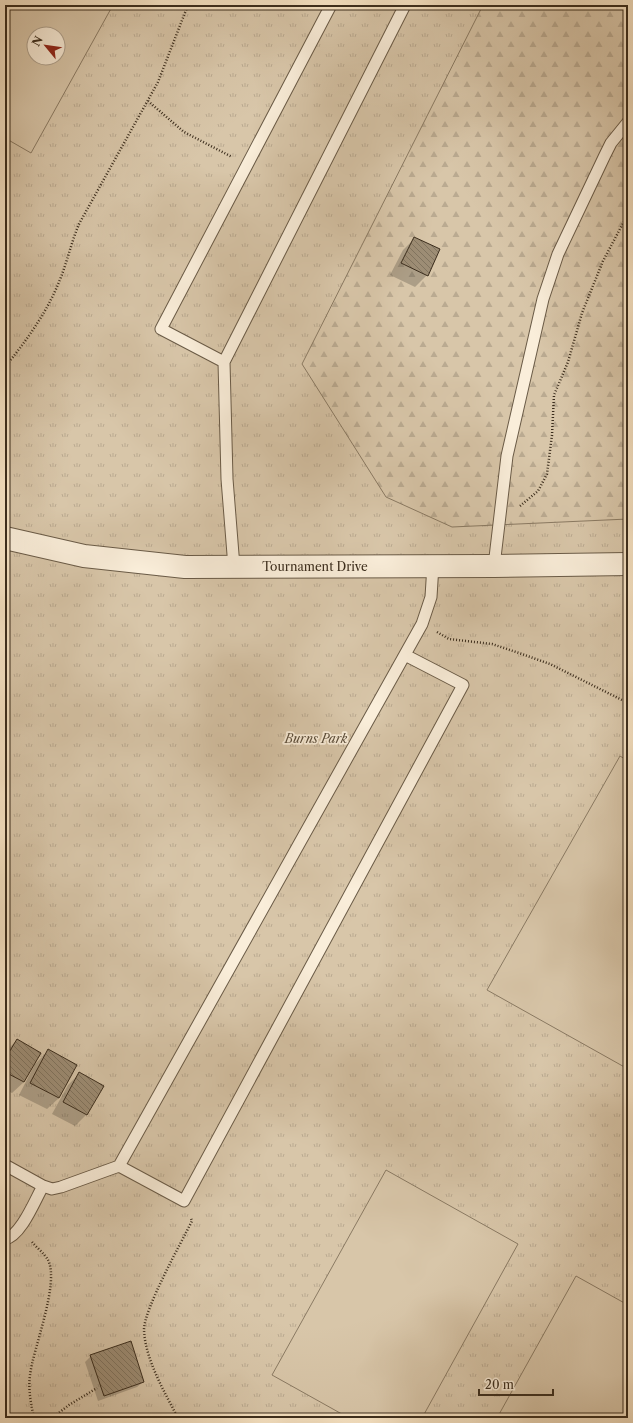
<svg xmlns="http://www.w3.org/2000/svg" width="633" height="1423" viewBox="0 0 633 1423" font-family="'Libre Caslon Text',serif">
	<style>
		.grass { fill: url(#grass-tufts); stroke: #8a7a63; fill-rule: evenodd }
		.forest { fill: url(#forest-firs); stroke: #8a7a63 }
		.pitch { fill: #d8c6a9; stroke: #8a7a63; fill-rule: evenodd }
		.shadow { fill: #0003 }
		.building { fill: url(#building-back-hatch); stroke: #3b2d1d }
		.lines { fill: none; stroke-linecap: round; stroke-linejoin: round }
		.service-casing { stroke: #6a5b47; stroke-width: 13 }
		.minor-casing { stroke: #6a5b47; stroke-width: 24 }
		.path { stroke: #3b2d1d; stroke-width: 2.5; stroke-dasharray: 1 2; stroke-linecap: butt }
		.service { stroke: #faeeda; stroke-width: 11 }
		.minor { stroke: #faeeda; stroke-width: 22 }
		.labels { text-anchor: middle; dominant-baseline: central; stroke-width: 3.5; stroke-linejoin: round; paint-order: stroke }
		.street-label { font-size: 12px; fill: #3b2d1d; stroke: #faeeda }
		.park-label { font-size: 12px; font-style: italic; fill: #5a4c39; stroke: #faeeda }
	</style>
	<defs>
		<pattern id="grass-tufts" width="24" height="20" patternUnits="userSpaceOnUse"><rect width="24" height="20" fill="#d8c6a9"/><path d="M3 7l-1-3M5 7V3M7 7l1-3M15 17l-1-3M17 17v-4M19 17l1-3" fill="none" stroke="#baaa91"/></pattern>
		<pattern id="forest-firs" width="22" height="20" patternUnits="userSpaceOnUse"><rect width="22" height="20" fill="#d8c6a9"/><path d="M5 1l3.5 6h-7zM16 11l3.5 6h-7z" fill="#baaa91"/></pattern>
		<pattern id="building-back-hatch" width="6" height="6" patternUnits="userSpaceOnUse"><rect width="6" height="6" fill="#9d8d75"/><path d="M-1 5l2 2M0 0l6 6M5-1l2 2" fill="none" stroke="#81745f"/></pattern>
	</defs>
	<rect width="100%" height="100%" fill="#f8e5c6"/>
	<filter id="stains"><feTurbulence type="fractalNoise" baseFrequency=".005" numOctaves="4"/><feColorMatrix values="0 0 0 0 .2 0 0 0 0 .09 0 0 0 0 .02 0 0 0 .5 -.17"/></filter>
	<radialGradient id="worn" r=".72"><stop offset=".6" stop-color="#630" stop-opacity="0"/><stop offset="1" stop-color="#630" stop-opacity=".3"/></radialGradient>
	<path class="grass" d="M5,5H628V1418H5ZM34,34H58V58H34Z"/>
	<path class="forest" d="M483,5H628V519L452,527L386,497L302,364Z"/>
	<path class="pitch" d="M5,5H113L31,153L5,138ZM34,34H58V58H34Z
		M620,756L628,761V1069L487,990Z
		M386,1170L518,1244L422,1418H349L272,1375Z
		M576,1276L628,1305V1418H497Z"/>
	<path class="shadow" d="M415,238L427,275L415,287L390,275L403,250Z
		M17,1040L34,1065L48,1051L59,1098L47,1109L19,1095L34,1066L33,1065L24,1082L12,1093L5,1090V1052Z
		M79,1074L87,1114L75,1126L52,1114L68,1085Z
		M91,1356L143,1382L137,1387L98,1401L85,1362Z"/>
	<path class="building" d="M414,237L440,249L428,276L401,263Z
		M17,1039L41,1053L24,1082L5,1072V1059Z
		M48,1049L77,1065L59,1098L30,1083Z
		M79,1072L104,1086L87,1115L63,1102Z
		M131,1341L144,1382L104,1396L90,1355Z"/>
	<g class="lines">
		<defs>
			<path id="service" d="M224,362L161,329L331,5
				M494,566L507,456L543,299L558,254L605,155L611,143L628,122
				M234,567L227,479L224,362L405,5
				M5,1165L43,1186
				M119,1166L184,1201L463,685L405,655
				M5,1239C21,1236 35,1200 43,1186L52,1189L61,1187L119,1166L422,624L431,597L433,565"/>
			<path id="minor" d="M5,538L84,556L185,567L494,566L628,564"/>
		</defs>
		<use href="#service" class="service-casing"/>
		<use href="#minor" class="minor-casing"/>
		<path class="path" d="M148,101L184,132L232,157
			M5,367C26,341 46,314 59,282C67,263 71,243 79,224L158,82L188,5
			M520,506L538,491L547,474L552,435L554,395L568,362L582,313L603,261L628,214
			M437,632L449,639L492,644L519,653L550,664L628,703
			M32,1242C37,1248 45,1254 48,1260C60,1283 33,1349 30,1375C28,1390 31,1404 34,1418
			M52,1418L69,1405L97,1388
			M178,1418C165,1393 145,1359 144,1330C144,1309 181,1243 192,1221L191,1218"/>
		<use href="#service" class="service"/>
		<use href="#minor" class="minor"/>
	</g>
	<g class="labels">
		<g class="street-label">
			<text x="315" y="566">Tournament Drive</text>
		</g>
		<g class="park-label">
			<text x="316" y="738">Burns Park</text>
		</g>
	</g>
	<rect width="633" height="1423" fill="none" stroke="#f8e5c6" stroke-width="20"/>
	<rect x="6" y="6" width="621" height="1411" fill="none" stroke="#3b2d1d" stroke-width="2"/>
	<rect x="10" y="10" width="613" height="1403" fill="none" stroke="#3b2d1d"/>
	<g transform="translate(46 46) rotate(299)"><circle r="19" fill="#faeeda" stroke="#aea18e"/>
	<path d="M0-3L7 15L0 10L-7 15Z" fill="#8f2418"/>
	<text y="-6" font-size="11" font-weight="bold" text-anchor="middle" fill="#3b2d1d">N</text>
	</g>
	<path d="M479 1389v6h74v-6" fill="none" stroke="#3b2d1d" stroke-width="2"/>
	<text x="485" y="1389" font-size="12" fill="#3b2d1d" stroke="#faeeda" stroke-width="3" paint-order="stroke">20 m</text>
	<rect width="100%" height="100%" filter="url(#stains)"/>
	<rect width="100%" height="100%" fill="url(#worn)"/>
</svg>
